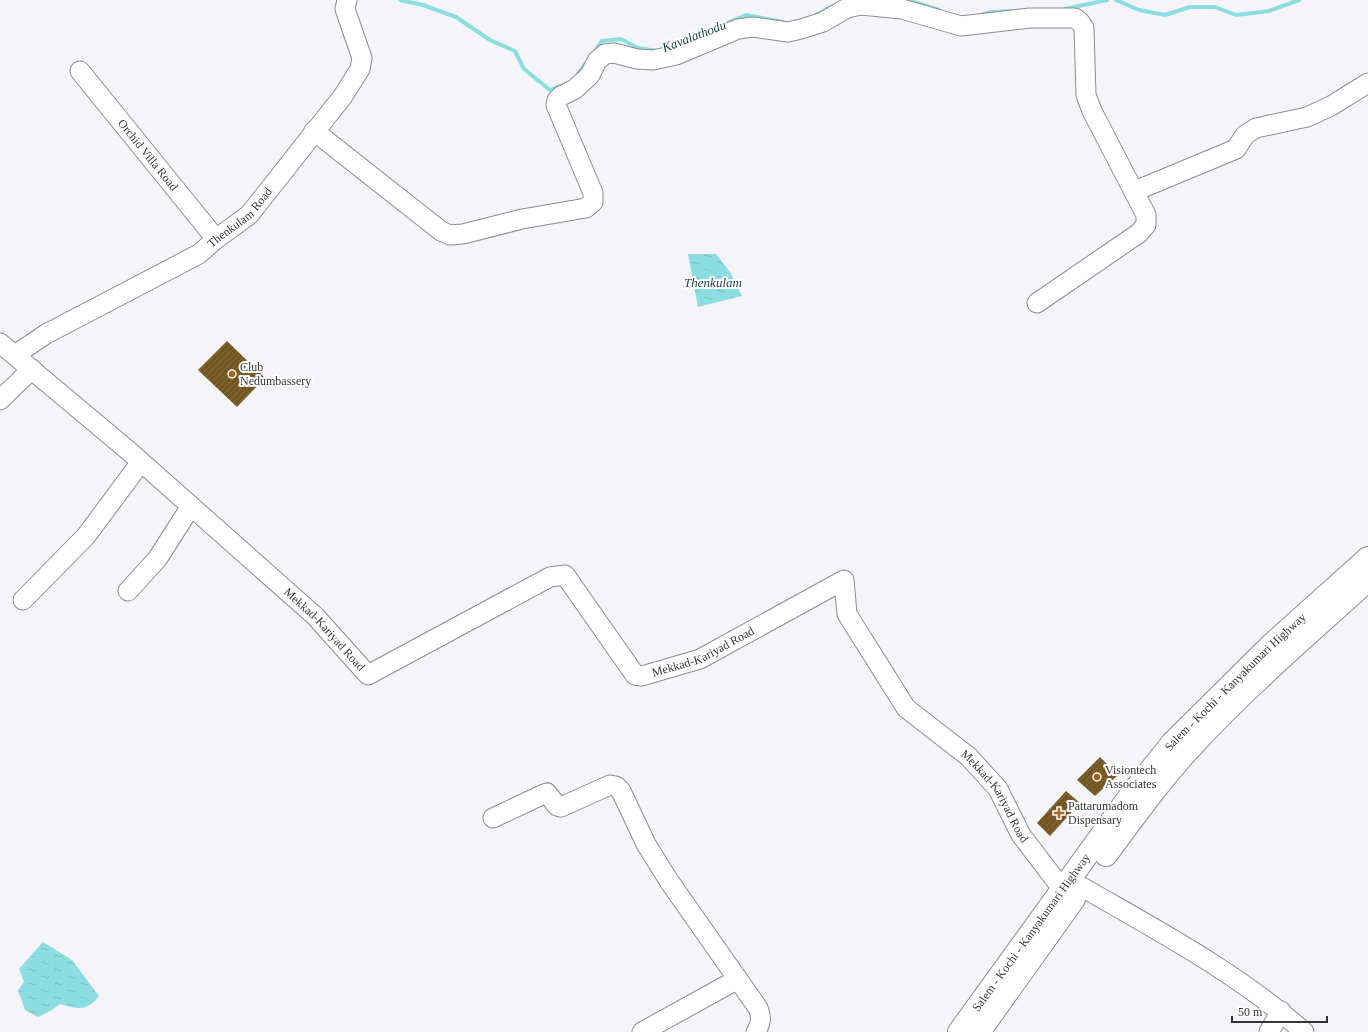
<svg xmlns="http://www.w3.org/2000/svg" width="1368" height="1032" viewBox="0 0 1368 1032" font-family="Georgia,serif">
	<style>
		.water { fill: url(#water-ripples) }
		.lines { fill: none; stroke-linecap: round; stroke-linejoin: round }
		.stream { stroke: #8bdde2; stroke-width: 4 }
		.building { fill: url(#building-hatch) }
		.minor-casing { stroke: #8c8c90; stroke-width: 21 }
		.highway-casing { stroke: #8c8c90; stroke-width: 24 }
		.minor { stroke: #fff; stroke-width: 19 }
		.highway { stroke: #fff; stroke-width: 22 }
		.poi-dot { fill: #9e6722; stroke: #fff; stroke-width: 1.5 }
		.labels { text-anchor: middle; dominant-baseline: central; stroke-width: 4; stroke-linejoin: round; paint-order: stroke }
		.street-label { font-size: 12px; fill: #353536; stroke: #fff }
		.poi-label { font-size: 12px; fill: #353536; stroke: #fff; text-anchor: start }
		.water-label { font-size: 13px; font-style: italic; fill: #183f42; stroke: #fff }
	</style>
	<defs>
		<pattern id="water-ripples" width="26" height="14" patternUnits="userSpaceOnUse"><rect width="26" height="14" fill="#8bdde2"/><path d="M2 4q2-2 4 0t4 0M15 11q2-2 4 0t4 0" fill="none" stroke="#79bec2"/></pattern>
		<pattern id="building-hatch" width="6" height="6" patternUnits="userSpaceOnUse"><rect width="6" height="6" fill="#745621"/><path d="M-1 1l2-2M0 6l6-6M5 7l2-2" fill="none" stroke="#846c41"/></pattern>
	</defs>
	<rect width="100%" height="100%" fill="#f5f5f9"/>
	<path class="water" d="M688,254H716L730,272L742,296L698,307Z
		M43,942L72,960L99,996C87,1012 77,1009 60,1004L52,1010L38,1017L25,1010L18,990L24,982L19,969Z"/>
	<g class="lines">
		<path class="stream" d="M400,0L423,5L456,17L490,40L515,51L524,69L550,90L560,86
			M908,0L939,10
			M1116,0L1139,10L1165,15L1190,7H1215L1236,15L1269,11L1299,0
			M1065,9L1107,0
			M981,15L991,12L1012,11
			M814,16L831,7
			M715,28L746,15L783,22
			M595,51L602,41L621,39L638,48L657,51
			M577,75L586,63"/>
	</g>
	<path class="building" d="M227,341L265,378L237,407L198,370Z
		M1100,757L1118,775L1095,796L1077,780Z
		M1066,791L1080,803L1050,836L1037,823Z"/>
	<g class="lines">
		<defs>
			<g id="minor">
				<path id="s1" d="M80,71L216,239"/>
				<path d="M314,131L441,231L450,235L463,234L522,219L586,208L593,202V193L556,105L557,100L561,96L575,89L590,75L597,61L605,54L614,53L637,59L653,60L676,55L738,29L753,27L788,32L801,29L823,22L847,8L861,5L902,9L961,26L1030,18H1075L1080,22L1084,28L1086,95L1092,111L1146,215V225L1139,233L1037,303"/>
				<path d="M1135,191L1236,149L1245,135L1256,128L1307,117L1331,106L1368,83"/>
				<path id="s2" d="M0,343L130,452L315,616L368,675L550,577L565,575L635,675L642,676L700,659L844,580L847,614L906,708L969,757L998,789L1021,835L1063,890"/>
				<path id="s3" d="M15,355L46,334L199,254L216,239L249,215L343,96L360,69L362,58L345,9L347,0"/>
				<path d="M0,400L32,369"/>
				<path d="M128,591L158,558L191,506"/>
				<path d="M23,600L86,536L141,462"/>
				<path d="M493,818L544,794L547,793L557,806L561,807L610,785L616,786L621,791L646,844L669,881L758,1008C762,1018 761,1023 756,1032"/>
				<path d="M1082,887C1158,931 1238,973 1304,1032"/>
				<path d="M642,1032L738,979"/>
				<path d="M1269,1032L1281,1011"/>
			</g>
			<g id="highway">
				<path d="M1106,855C1135,816 1162,778 1195,743C1249,685 1310,633 1368,580"/>
				<path id="s4" d="M959,1032L1132,793L1173,742L1271,645L1368,558"/>
				<path d="M979,1032L1074,899"/>
			</g>
		</defs>
		<use href="#minor" class="minor-casing"/>
		<use href="#highway" class="highway-casing"/>
		<use href="#minor" class="minor"/>
		<use href="#highway" class="highway"/>
	</g>
	<g class="poi-dot">
		<circle cx="232" cy="374" r="4"/>
		<circle cx="1097" cy="777" r="4"/>
		<path d="M1057 807h4v4h4v4h-4v4h-4v-4h-4v-4h4z"/>
	</g>
	<g class="labels">
		<g class="street-label">
			<text stroke="none"><textPath href="#s1" startOffset="108">Orchid Villa Road</textPath></text>
			<text stroke="none"><textPath href="#s3" startOffset="265">Thenkulam Road</textPath></text>
			<text stroke="none"><textPath href="#s2" startOffset="433">Mekkad-Kariyad Road</textPath></text>
			<text stroke="none"><textPath href="#s2" startOffset="913">Mekkad-Kariyad Road</textPath></text>
			<text stroke="none"><textPath href="#s4" startOffset="447">Salem - Kochi - Kanyakumari Highway</textPath></text>
			<text stroke="none"><textPath href="#s2" startOffset="1344">Mekkad-Kariyad Road</textPath></text>
			<text stroke="none"><textPath href="#s4" startOffset="123">Salem - Kochi - Kanyakumari Highway</textPath></text>
		</g>
		<g class="poi-label">
			<text x="240" y="367">Club<tspan x="240" dy="14">Nedumbassery</tspan></text>
			<text x="1105" y="770">Visiontech<tspan x="1105" dy="14">Associates</tspan></text>
			<text x="1068" y="806">Pattarumadom<tspan x="1068" dy="14">Dispensary</tspan></text>
		</g>
		<g class="water-label">
			<text transform="translate(694 36) rotate(-21)">Kavalathodu</text>
			<text x="713" y="282">Thenkulam</text>
		</g>
	</g>
	<path d="M1232 1016v6h95v-6" fill="none" stroke="#353536" stroke-width="2"/>
	<text x="1238" y="1016" font-size="12" fill="#353536" stroke="#ffffff" stroke-width="3" paint-order="stroke">50 m</text>
</svg>
